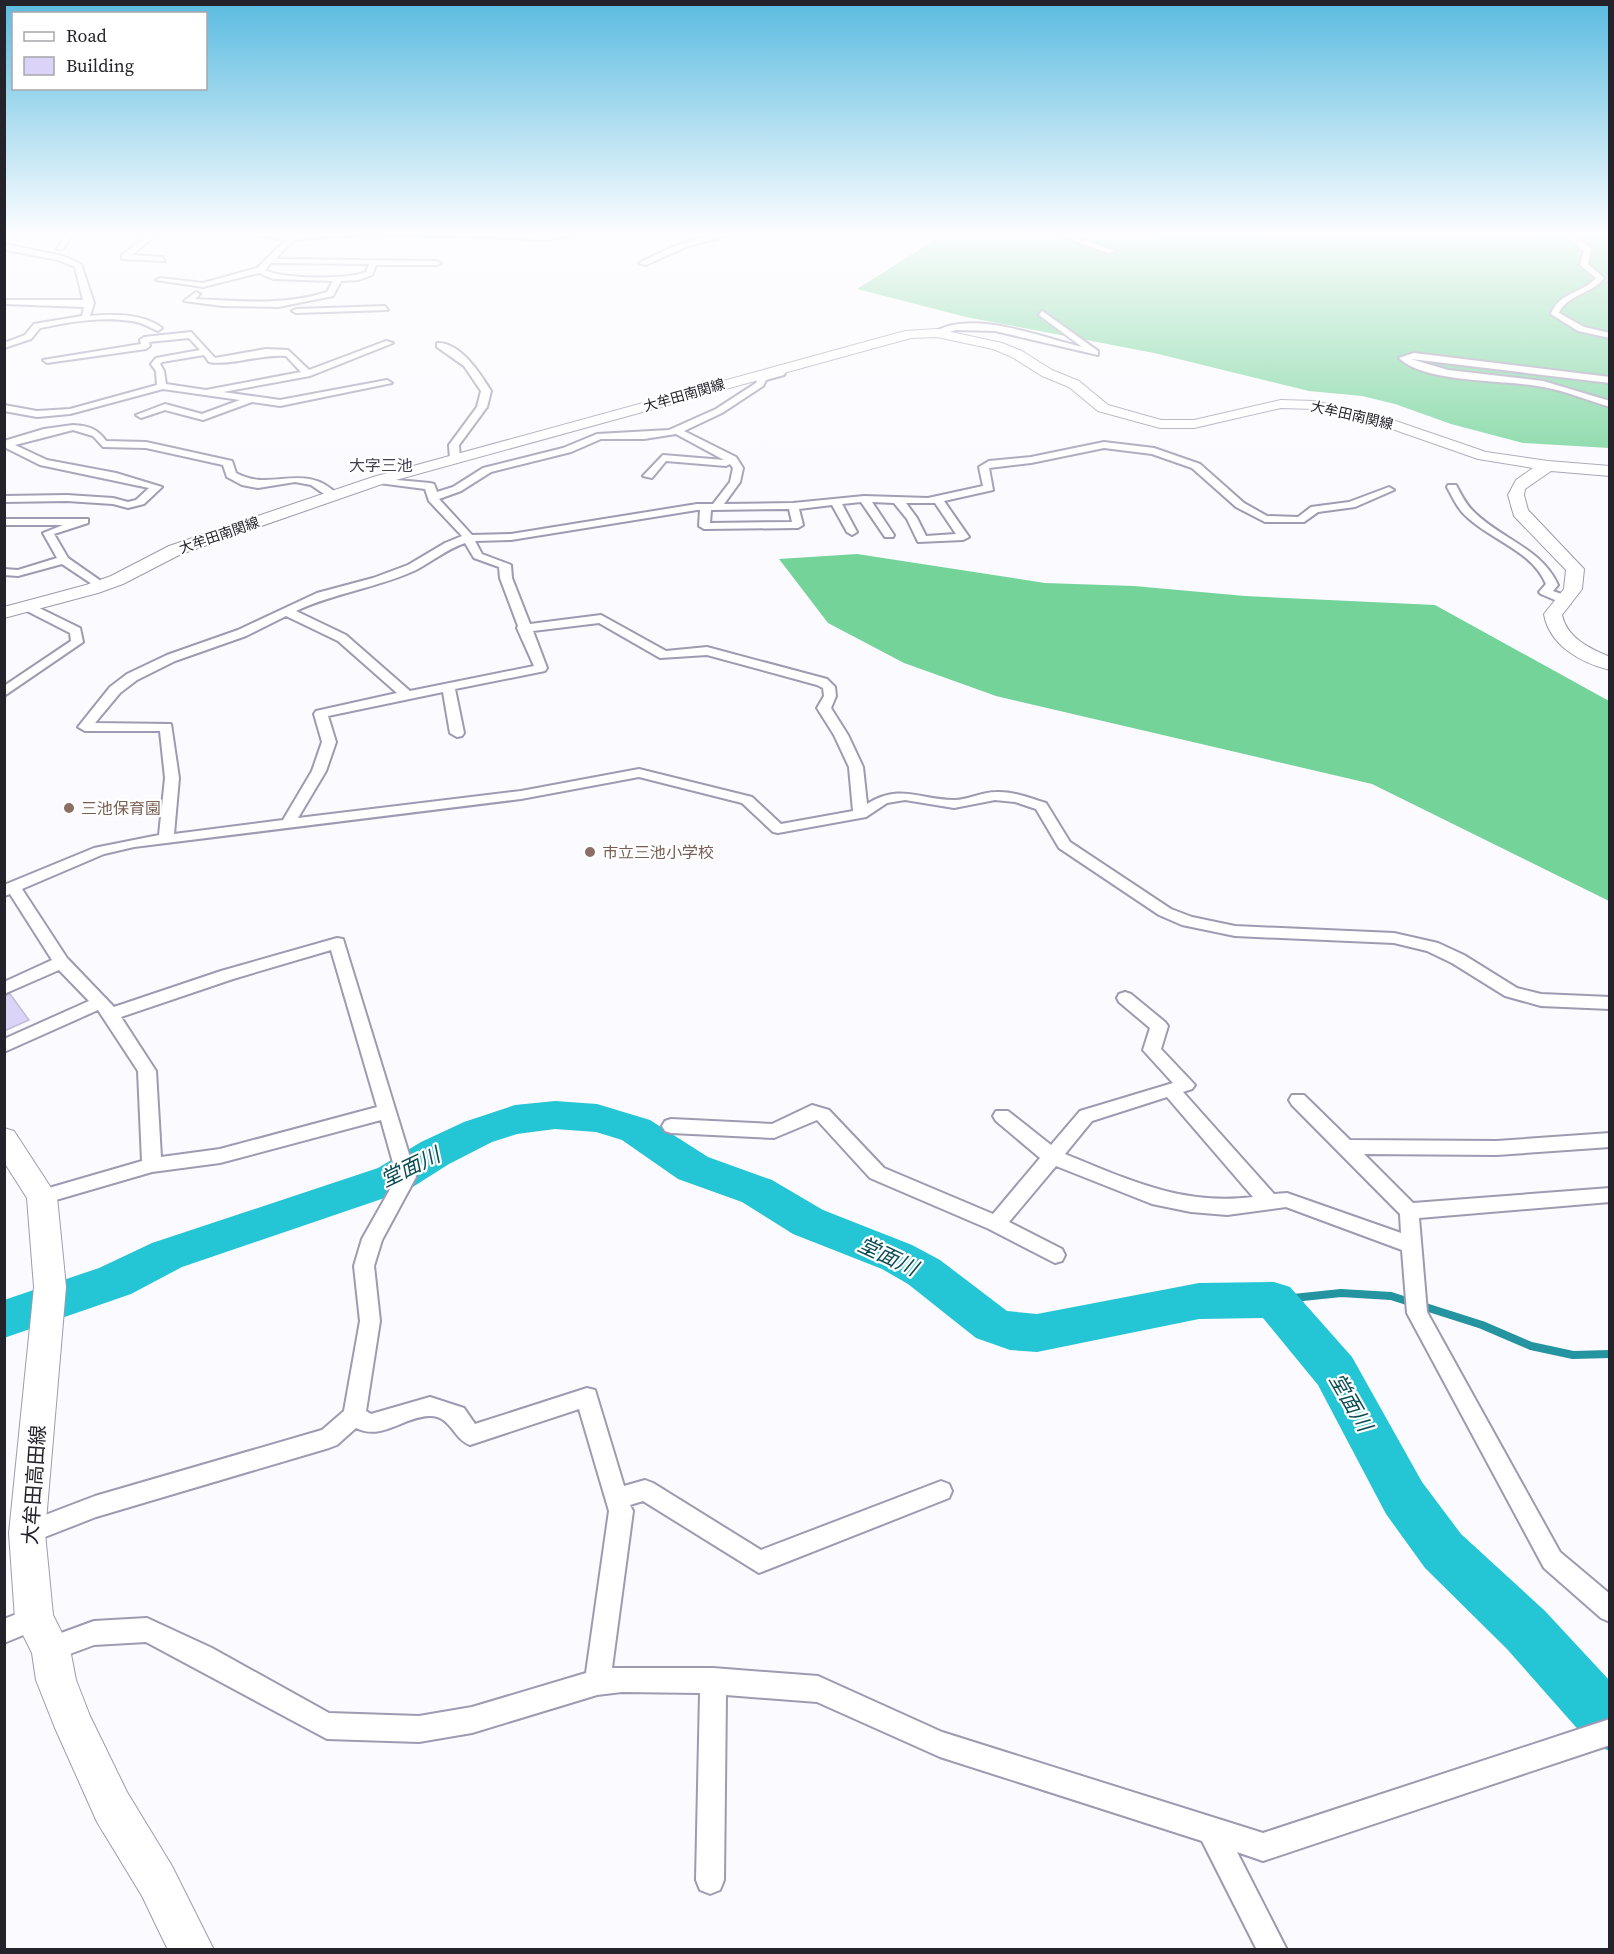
<svg xmlns="http://www.w3.org/2000/svg" width="1614" height="1954" viewBox="0 0 1614 1954" font-family="'Source Serif 4','Noto Sans JP',serif">
	<style>
		.forest { fill: #74d399 }
		.lines { fill: none; stroke-linecap: round; stroke-linejoin: round }
		.stream-far1 { stroke: #2494a1; stroke-width: 3 }
		.stream { stroke: #2494a1; stroke-width: 8 }
		.river { fill: #24c5d4; fill-rule: evenodd }
		.building { fill: #dbd4f8; stroke: #c1bdd5; stroke-width: 1.5 }
		.minor-casing { stroke: #9e9ab1; stroke-width: 4 }
		.primary-casing { stroke: #9e9ab1; stroke-width: 2 }
		.minor { fill: #fff; fill-rule: evenodd }
		.primary { fill: #fff; fill-rule: evenodd }
		.education-dot { fill: #8d6e63; stroke: #fff; stroke-width: 2 }
		.labels { text-anchor: middle; dominant-baseline: central; stroke-width: 4.5; stroke-linejoin: round; paint-order: stroke }
		.far-street-label { font-size: 14px; fill: #24222b; stroke: #fff }
		.far-quarter-label { font-size: 16px; fill: #444054; stroke: #fff }
		.education-label { font-size: 16px; fill: #785e54; stroke: #fff; text-anchor: start }
		.near-street-label { font-size: 20px; fill: #24222b; stroke: #fff }
		.near-water-label { font-size: 21px; font-style: italic; fill: #0d4e54; stroke: #fff }
	</style>
	<rect width="100%" height="100%" fill="#fbfaff"/>
	<path class="forest" d="M1159,234H1609V448L1523,443L1451,424L1395,404L1362,396L1309,391L1154,353L966,317L857,289L935,240H1154Z
		M857,554L1045,583L1134,586L1245,596L1435,605L1609,701V901L1372,784L996,696L904,663L828,623L779,559Z"/>
	<g class="lines">
		<path class="stream-far1" d="M179,234H237
			M247,234L284,240L366,235L520,238"/>
		<path class="stream" d="M1274,1300L1341,1293L1391,1296L1482,1325L1531,1346L1573,1355L1610,1354"/>
		<path class="river" d="M555,1101L597,1104L650,1120L708,1157L772,1180L823,1210L912,1245L940,1260L1007,1311L1037,1314L1199,1283L1274,1282L1290,1287L1352,1357L1422,1482L1461,1534L1545,1611L1610,1681V1751L1590,1743L1507,1649L1425,1568L1386,1514L1318,1385L1263,1318L1199,1319L1037,1352L1010,1350L976,1338L908,1284L882,1269L793,1234L742,1202L678,1179L622,1140L596,1132L555,1129L517,1134L492,1142L449,1164L408,1190L182,1267L131,1294L4,1338V1300L99,1268L152,1243L378,1168L421,1142L464,1122L515,1105Z"/>
	</g>
	<path class="building" d="M10,994L29,1020L4,1031V996Z"/>
	<g class="lines">
		<defs>
			<path id="minor" d="M66,234H73L63,249H57Z
				M149,234H157L132,255L162,257L165,261L122,259V255Z
				M197,234H205L202,236Z
				M252,234H354L294,240L275,259L437,261L441,263L437,265H376L372,275L358,280L341,281L333,296L278,307L223,306L184,301L196,292L200,294L195,299C240,301 284,306 327,292L333,281L273,279L259,273L203,287L156,280L160,278L203,283L257,268L286,240ZM271,263L369,264L366,272C346,280 283,279 265,270Z
				M441,234H580L546,240Z
				M715,234H734L688,246L646,265L639,263L672,247Z
				M1056,234H1068L1115,251L1108,253Z
				M1562,234H1570L1591,248L1588,264L1604,278C1592,294 1566,295 1559,313L1584,327L1610,333V338L1578,331L1551,314C1559,292 1582,294 1596,278L1580,265L1584,251Z
				M4,244L63,256L81,264L94,303L90,316C113,314 143,313 162,328L158,331C149,327 141,322 131,321C101,316 70,322 40,328L31,339L4,348V343L25,335L34,324L82,316L84,307L4,304V300H83L75,267L58,260L11,251L4,249Z
				M385,306L388,310L296,313L292,311L296,309Z
				M1042,311L1098,351V355L995,331L956,330L937,336L933,333C970,308 1043,338 1082,347L1039,315Z
				M191,332L215,358L266,349L288,350L309,370L386,341L393,343L310,376L223,392L280,400L387,380L392,383L280,406L252,402L203,420L165,410L141,418L136,415L165,404L202,414L240,400L163,389L70,414L37,417L4,411V405L37,411L70,409L157,385L156,371L151,364L156,358L200,350L189,338L149,342L150,346L146,349L47,363L43,360L141,344L140,340L144,337ZM204,355L209,362C230,366 261,354 286,356L301,372L206,390L166,384L164,371L160,364L162,362Z
				M437,343C460,342 480,373 491,391L487,407L459,445L460,459L455,462L450,459L449,445L477,407L481,391L464,366L437,347Z
				M1414,353L1610,377V383L1411,359L1448,370L1543,381L1610,401V407C1587,400 1566,391 1543,387C1505,379 1426,384 1399,358Z
				M781,370L785,373L784,375L766,380L763,386L722,413L684,431L736,457L743,468L740,482L724,504L793,503L864,496L928,498L983,486L979,467L989,461L1031,457L1104,442L1154,448L1200,464L1244,503L1267,516L1298,517L1311,507L1349,502L1389,487L1394,490L1355,507L1318,512L1304,522H1265L1236,507L1192,468L1152,454L1104,448L1031,463L989,468L993,490L944,501L969,537L963,540L918,542L907,519L894,503L872,502L894,535L893,537H885L861,502L842,504L857,532L852,535L847,532L832,505L799,509L803,525L798,528L704,529L699,526L700,510H697L511,540L475,541L482,554L511,565L512,578L530,624L601,615L666,651L707,647L827,679L835,687L836,696L831,708L848,735L863,767L867,804C900,783 920,800 954,800C968,800 982,792 996,792C1013,791 1030,798 1046,803L1070,842L1171,909L1192,917L1235,926L1394,933L1438,943L1464,955L1517,988L1541,994L1610,997V1009L1541,1006L1505,996L1452,963L1427,951L1394,943L1235,936L1182,925L1159,915L1059,848L1036,809L1015,802L995,800L954,808L905,800L887,803L866,817L778,833L773,832L742,803L639,777L521,799L134,847L104,854L22,889L67,958L114,1007L221,971L337,938L343,939L416,1177L382,1240L374,1266L380,1321L366,1411L371,1414L430,1397L464,1408L475,1424L587,1388L595,1390L624,1486L645,1480L653,1483L761,1550L941,1481L949,1484L952,1491L949,1498L759,1573L643,1501L630,1505L633,1511L612,1668H713L818,1676L942,1732L1263,1833L1610,1719V1745L1263,1861L1237,1852L1287,1950H1257L1202,1841L940,1757L817,1702L726,1695L724,1880L720,1890L710,1894L700,1890L696,1880L700,1693L622,1692L597,1695L472,1733L419,1742L327,1739L146,1642L94,1645L51,1661L42,1658L39,1649L42,1640L94,1621L147,1618L212,1648L329,1713L419,1716L472,1707L586,1673L609,1511L579,1409L470,1445C453,1439 451,1415 429,1416C403,1417 382,1441 356,1428L337,1445L329,1448L96,1517L27,1544L19,1541L15,1533L19,1525L95,1496L322,1430L344,1411L360,1321L354,1266L362,1239L397,1177L381,1120L220,1163L152,1172L42,1204L35,1202L32,1197L35,1192L142,1161L138,1071L98,1010L4,1052V1039L89,1001L59,970L4,994V982L52,960L10,894L4,896V885L94,848L159,835L165,778L160,731H85L78,727L110,687L127,674L167,655L238,630L317,593L373,578L408,565L445,543L462,536L429,501L425,489L379,483L375,482V478L430,483L434,484L437,492L453,487L483,468L563,448L597,434L669,430L716,409L756,383L759,376ZM676,434L724,460L663,455L643,476L652,478L666,461L726,466L730,464L733,468L730,482L713,504H697L511,534L472,535L439,499L461,491L491,472L571,452L601,439H644ZM906,503H935L956,534L926,536L917,518ZM789,509L792,522L710,523L711,510ZM465,543L474,558L499,567L500,578L518,626L517,628L534,666L410,691L346,635L296,611C334,593 377,588 416,570C433,561 447,549 465,543ZM286,616L338,641L397,693L316,711L314,714L322,742L312,771L283,820L174,834L179,778L171,724L95,723L120,693L137,680L175,661L246,636ZM599,623L660,658L707,655L817,685L823,688L824,696L817,708L834,735L849,767L853,811L781,824L752,797L639,769L521,791L298,818L326,771L336,742L328,716L443,692L450,733L457,737L462,736L464,733L455,689L545,671L547,668L533,631ZM331,950L377,1107L220,1149L161,1157L156,1071L121,1017L233,979Z
				M73,425C88,426 97,428 106,441L146,442L232,461L236,473C272,493 305,460 339,496L330,498L311,485L295,482L258,488L242,485L227,477L223,465L146,448L103,447L93,436L73,430L15,445L47,460L116,473L162,487L144,504L128,508L113,504L67,501L4,502V496L67,495L113,498L128,502L136,500L149,488L40,465L4,447V441L44,429Z
				M1448,485H1456C1461,494 1466,505 1474,512C1501,539 1541,548 1558,585L1553,591L1570,597V603H1562L1541,594L1539,592L1546,584C1532,551 1493,541 1468,518C1458,510 1453,498 1447,487Z
				M4,519H88V523L54,534L68,558L108,586L98,588L62,564L18,576L4,575V569L18,570L57,558L43,533L63,525H4Z
				M31,604L80,628L83,642L4,696V686L71,641L70,633L27,611L25,608Z
				M1125,992L1131,994L1165,1022L1168,1026L1161,1049L1195,1085L1192,1089L1183,1092L1274,1194L1287,1193L1401,1233L1400,1214L1292,1105L1289,1100L1292,1095H1304L1350,1140L1497,1141L1610,1133V1147L1497,1155L1364,1154L1413,1203L1610,1188V1202L1419,1218L1427,1312L1560,1552L1610,1594V1622L1601,1618L1544,1568L1407,1313L1402,1250L1286,1207L1227,1215L1191,1212L1152,1204L1056,1166L1009,1222L1062,1249L1065,1255L1062,1261L1055,1263L989,1229L870,1178L817,1120L774,1138L671,1133L665,1131L662,1126L665,1121L671,1119L772,1124L812,1105L829,1110L884,1168L993,1214L1040,1158L996,1121L993,1116L996,1111H1008L1051,1145L1080,1111L1173,1083L1143,1050L1150,1028L1119,1002L1117,998L1119,994ZM1167,1097L1253,1197C1183,1206 1129,1180 1065,1154L1092,1121Z
				M34,1607L43,1611L46,1619L43,1627L4,1643V1619Z"/>
			<path id="primary" d="M937,329L1002,343L1022,351L1052,370L1079,381L1108,405L1161,420H1194L1281,400L1314,401L1384,417L1486,452L1548,461L1610,466V476L1551,471L1525,489L1524,495L1528,510L1584,569L1582,589L1562,615C1567,638 1589,648 1610,657V670C1581,663 1549,645 1544,614L1564,589L1566,570L1514,516L1508,495L1516,480L1533,468L1478,459L1375,423L1314,409L1281,408L1194,428H1160L1098,411L1069,387L1042,376L1012,357L993,349L937,337L911,338L385,483L181,554L123,584L98,593L4,618V607L86,585L111,576L169,546L373,477L905,331Z
				M4,1128L14,1131L57,1197L66,1287L45,1533L53,1615L70,1649L76,1680L90,1716L127,1792L172,1866L214,1950H168L142,1896L97,1822L55,1728L36,1680L32,1653L15,1619L9,1533L34,1287L27,1198L4,1162Z"/>
		</defs>
		<use href="#minor" class="minor-casing"/>
		<use href="#primary" class="primary-casing"/>
		<use href="#minor" class="minor"/>
		<use href="#primary" class="primary"/>
	</g>
	<linearGradient id="sky" x2="0" y2="1"><stop stop-color="#59bbe0"/><stop offset="0.46" stop-color="#fdfdff"/><stop offset="1" stop-color="#fdfdff" stop-opacity="0"/></linearGradient>
	<rect width="1614" height="508" fill="url(#sky)"/>
	<g class="education-dot">
		<circle cx="69" cy="808" r="6"/>
		<circle cx="590" cy="852" r="6"/>
	</g>
	<g class="labels">
		<g class="far-street-label">
			<text transform="translate(684 395) rotate(-16)">大牟田南関線</text>
			<text transform="translate(1352 415) rotate(13)">大牟田南関線</text>
			<text transform="translate(219 535) rotate(-19)">大牟田南関線</text>
		</g>
		<g class="far-quarter-label">
			<text x="381" y="465">大字三池</text>
		</g>
		<g class="education-label">
			<text x="81" y="808">三池保育園</text>
			<text x="602" y="852">市立三池小学校</text>
		</g>
		<g class="near-street-label">
			<text transform="translate(34 1485) rotate(-86)">大牟田高田線</text>
		</g>
		<g class="near-water-label">
			<text transform="translate(410 1167) rotate(-26)">堂面川</text>
			<text transform="translate(888 1256) rotate(25)">堂面川</text>
			<text transform="translate(1351 1402) rotate(60)">堂面川</text>
		</g>
	</g>
	<rect width="1614" height="1954" fill="none" stroke="#24222b" stroke-width="12"/>
	<rect x="12" y="12" width="195" height="78" fill="#ffffff" stroke="#a7a7aa" stroke-width="1.5"/>
	<rect x="24" y="32" width="30" height="9" fill="#ffffff" stroke="#a7a7aa" stroke-width="1.5"/>
	<text x="66" y="42" font-size="18" fill="#24222b">Road</text>
	<rect x="24" y="57" width="30" height="18" fill="#dbd4f8" stroke="#a7a7aa" stroke-width="1.5"/>
	<text x="66" y="72" font-size="18" fill="#24222b">Building</text>
</svg>
